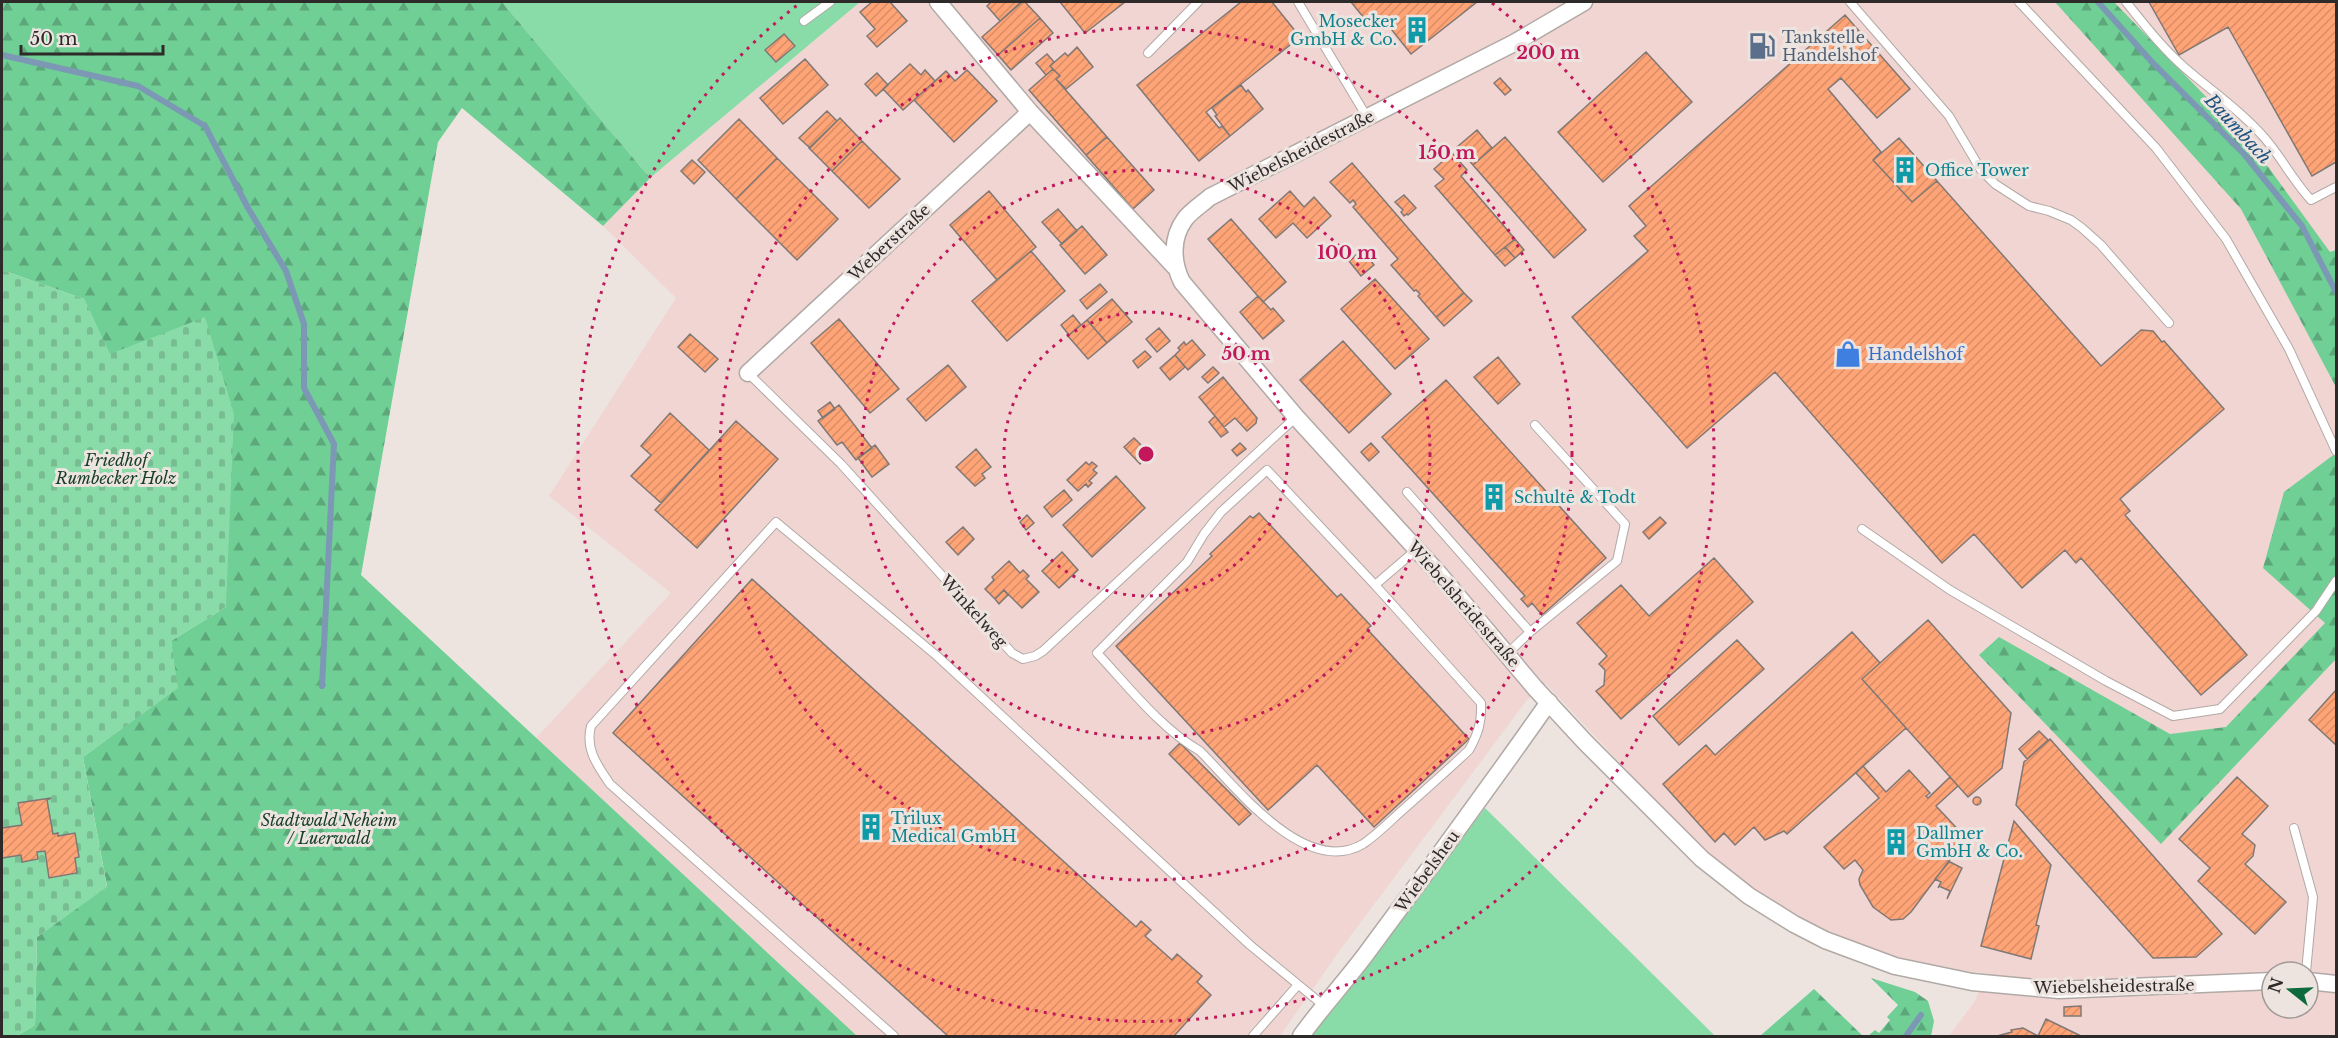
<svg xmlns="http://www.w3.org/2000/svg" width="2338" height="1038" viewBox="0 0 2338 1038" font-family="'Libre Baskerville',serif">
	<style>
		.industrial { fill: #f0d5d2; fill-rule: evenodd }
		.grass { fill: #89dca8 }
		.forest { fill: url(#forest-firs) }
		.cemetery { fill: url(#cemetery-stones) }
		.lines { fill: none; stroke-linecap: round; stroke-linejoin: round }
		.stream { stroke: #7c98b5; stroke-width: 6 }
		.building { fill: url(#building-hatch); stroke: #807875; stroke-width: 1.5 }
		.service-casing { stroke: #b1a9a5; stroke-width: 10 }
		.minor-casing { stroke: #b1a9a5; stroke-width: 19 }
		.service { stroke: #fff; stroke-width: 8 }
		.minor { stroke: #fff; stroke-width: 16 }
		.ring { fill: none; stroke: #c2185b; stroke-width: 3; stroke-dasharray: 3 6 }
		.labels { text-anchor: middle; dominant-baseline: central; stroke-width: 6; stroke-linejoin: round; paint-order: stroke }
		.culture-label { font-size: 16px; fill: #0d838f; stroke: #ede4e0; text-anchor: start }
		.service-label { font-size: 16px; fill: #4e5e75; stroke: #ede4e0; text-anchor: start }
		.street-label { font-size: 16px; fill: #2e2a29; stroke: #ede4e0 }
		.shop-label { font-size: 16px; fill: #366cbe; stroke: #ede4e0; text-anchor: start }
		.park-label { font-size: 16px; font-style: italic; fill: #184029; stroke: #ede4e0 }
		.water-label { font-size: 18px; font-style: italic; fill: #20527f; stroke: #ede4e0 }
		.centre { fill: #c2185b; stroke: #ede4e0; stroke-width: 3 }
		.ring-label { font-size: 18px; text-anchor: middle; font-weight: bold; fill: #c2185b; stroke: #ede4e0; stroke-width: 6; stroke-linejoin: round; paint-order: stroke }
	</style>
	<defs>
		<pattern id="forest-firs" width="22" height="20" patternUnits="userSpaceOnUse" patternTransform="scale(1.5)"><rect width="22" height="20" fill="#6fcf95"/><path d="M5 1l3.5 6h-7zM16 11l3.5 6h-7z" fill="#5ca87a"/></pattern>
		<pattern id="cemetery-stones" width="16" height="16" patternUnits="userSpaceOnUse" patternTransform="scale(1.5)"><rect width="16" height="16" fill="#89dca8"/><path d="M2 7V4a2 2 0 0 1 4 0v3zM10 15v-3a2 2 0 0 1 4 0v3z" fill="#77bd91"/></pattern>
		<pattern id="building-hatch" width="6" height="6" patternUnits="userSpaceOnUse" patternTransform="scale(1.5)"><rect width="6" height="6" fill="#ffa476"/><path d="M-1 1l2-2M0 6l6-6M5 7l2-2" fill="none" stroke="#db8d66"/></pattern>
	</defs>
	<rect width="100%" height="100%" fill="#ede4e0"/>
	<path class="industrial" d="M860,2H2336V1036H1949L1975,1001L1987,973L1936,969L1859,945L1813,924L1757,891L1710,855L1667,813L1546,684L1527,700L1340,950L1280,1036H857L536,738L671,593L549,496L676,298L603,226L650,178ZM2272,972H2308V1008H2272Z"/>
	<path class="grass" d="M502,2H860L650,178Z
		M1485,808L1697,1018L1715,1036H1311Z"/>
	<path class="forest" d="M2,2H502L650,178L603,226L462,108L438,142L361,575L857,1036H17L35,1025L37,937L107,886L83,757L177,688L171,641L226,607L84,299L2,270Z
		M2055,2H2114L2250,142L2330,252L2336,250V387L2241,209Z
		M2336,453V659L2161,844L1979,655L1999,637L2170,734L2226,727L2325,623L2263,568L2284,492Z
		M1871,978L1915,992L1928,1001L1934,1021L1931,1036H1868L1875,1030L1879,1033L1890,1020L1887,1017L1898,1005Z
		M1814,989L1863,1036H1760Z"/>
	<path class="cemetery" d="M2,270L84,299L110,354L205,317L234,414L226,607L171,641L178,688L83,757L107,887L37,937L35,1025L17,1036H2Z"/>
	<g class="lines">
		<path class="stream" d="M2098,2L2152,62L2244,154L2302,226L2336,292
			M2,55L138,86L205,126L248,208L286,271L304,324V388L334,444L322,686
			M1906,1036L1921,1015"/>
	</g>
	<path class="building" d="M872,2H890L907,21L877,47L867,36L875,29L860,12Z
		M991,2H1019L1020,3L1000,21L987,6Z
		M1022,2H1025L1040,18L998,55L982,37Z
		M1060,2H1125L1085,33Z
		M1241,2H1272L1300,37L1206,112L1219,128L1222,126L1230,136L1199,161L1137,85Z
		M1351,2H1477L1411,54L1388,25L1377,34Z
		M2149,2H2336V162L2312,176L2228,27L2179,55Z
		M1845,15L1910,89L1877,118L1841,78L1828,89L1881,152L1873,160L1912,202L1937,181L2101,366L2141,330L2153,331L2162,342L2164,341L2224,409L2120,499L2130,511L2125,515L2247,655L2201,695L2081,558L2076,563L2065,550L2022,588L1974,534L1942,563L1775,372L1687,448L1572,317L1648,251L1634,236L1646,226L1629,206Z
		M1040,18L1053,33L1011,70L998,55Z
		M784,34L795,46L776,62L765,50Z
		M1077,47L1093,67L1066,89L1056,79L1060,76L1050,66L1065,53L1068,56Z
		M1646,52L1692,102L1603,182L1558,132Z
		M1047,54L1054,62L1050,66L1053,69L1046,75L1036,63Z
		M805,59L828,85L783,124L760,98Z
		M910,64L921,75L925,70L935,81L903,110L883,89Z
		M1053,69L1060,76L1056,79L1107,137L1086,155L1029,90Z
		M967,70L997,101L954,142L914,100L946,71L955,81Z
		M877,73L888,85L876,96L865,84Z
		M1500,78L1511,90L1505,95L1494,83Z
		M1241,85L1246,92L1248,90L1263,109L1230,136L1215,116L1217,115L1212,108Z
		M827,111L837,121L810,148L799,138Z
		M840,118L862,141L832,171L809,148Z
		M739,119L777,158L736,199L698,160Z
		M1477,130L1492,148L1473,165L1457,147Z
		M1107,137L1154,190L1133,209L1086,155Z
		M1505,137L1586,230L1554,258L1473,165Z
		M1899,138L1937,181L1912,202L1873,160Z
		M862,141L900,179L869,208L832,171Z
		M1452,153L1467,170L1461,176L1515,239L1495,255L1435,186L1444,179L1434,169Z
		M777,158L838,219L797,260L736,199Z
		M692,160L705,172L694,184L681,171Z
		M1352,163L1464,293L1436,317L1418,296L1420,294L1416,290L1414,291L1391,265L1398,259L1353,207L1356,204L1353,200L1350,203L1330,182Z
		M989,191L1036,247L997,280L950,225Z
		M1290,191L1304,207L1314,197L1331,216L1307,238L1293,223L1276,238L1259,219Z
		M1404,195L1416,208L1408,215L1407,214L1404,216L1401,212L1403,210L1395,202Z
		M1058,209L1077,231L1062,244L1042,222Z
		M1231,219L1286,282L1263,302L1208,239Z
		M1082,226L1107,255L1085,274L1060,245Z
		M1515,239L1524,250L1515,258L1505,247Z
		M1505,247L1515,258L1505,266L1495,255Z
		M1362,250L1374,265L1361,276L1349,261Z
		M1031,251L1065,291L1007,341L972,301Z
		M1375,279L1429,339L1395,369L1341,309Z
		M1100,284L1107,292L1087,309L1080,300Z
		M1464,293L1472,301L1444,326L1436,317Z
		M1258,296L1271,310L1273,308L1284,321L1263,339L1240,312Z
		M1112,299L1132,322L1107,343L1087,320Z
		M1073,315L1081,325L1069,335L1061,325Z
		M839,319L899,389L870,413L811,343Z
		M1087,320L1107,343L1088,359L1068,336Z
		M1159,328L1170,341L1157,352L1146,339Z
		M690,334L718,359L705,372L678,347Z
		M1192,340L1205,355L1188,370L1175,355L1180,350L1178,348L1184,342L1186,345Z
		M1343,341L1391,394L1349,433L1300,380Z
		M1145,351L1151,357L1138,368L1133,361Z
		M1175,355L1185,367L1170,380L1160,368Z
		M1498,357L1520,384L1498,404L1474,377Z
		M948,365L966,387L926,421L907,399Z
		M1213,367L1219,373L1208,383L1202,377Z
		M1223,377L1257,418L1256,423L1247,431L1235,418L1224,427L1199,397Z
		M1446,380L1606,558L1542,615L1532,603L1528,607L1521,599L1525,596L1382,437Z
		M830,402L835,409L823,418L818,411Z
		M839,405L872,448L856,460L842,442L837,445L818,421Z
		M670,413L709,450L661,503L631,476L651,455L641,446Z
		M1215,416L1228,432L1221,437L1209,422Z
		M736,421L778,459L697,548L655,510Z
		M1134,438L1150,454L1140,464L1124,447Z
		M1240,443L1246,449L1237,456L1232,450Z
		M1371,443L1379,452L1369,461L1361,452Z
		M875,445L889,464L872,477L858,458Z
		M976,449L991,467L982,474L985,478L975,486L956,467Z
		M1086,462L1089,465L1092,462L1097,466L1093,470L1097,473L1089,481L1092,483L1088,487L1086,484L1078,491L1067,480Z
		M1116,476L1145,508L1092,557L1063,525Z
		M1064,490L1072,500L1052,517L1044,507Z
		M1259,513L1337,597L1341,594L1371,626L1367,629L1469,739L1374,827L1317,765L1268,810L1116,646L1212,556L1210,554L1250,516L1253,518Z
		M1027,515L1034,523L1026,530L1020,522Z
		M1660,517L1666,523L1649,539L1643,532Z
		M963,527L974,539L958,555L946,542Z
		M1062,552L1078,570L1059,588L1042,571Z
		M1714,558L1753,602L1621,719L1596,691L1604,685L1605,670L1599,664L1607,656L1577,623L1621,585L1649,616Z
		M1009,561L1020,573L1023,570L1029,576L1026,579L1039,592L1022,608L1004,590L995,599L985,589L994,580L992,577Z
		M752,579L1136,927L1141,921L1151,930L1145,936L1172,960L1177,954L1202,976L1197,982L1211,995L1174,1036H948L613,733Z
		M1004,590L1008,595L999,604L995,599Z
		M1928,620L2011,713L2002,768L1968,797L1862,679Z
		M1852,632L1880,663L1862,679L1906,728L1787,834L1784,831L1765,840L1754,827L1735,845L1724,833L1715,842L1663,784L1706,745L1715,755Z
		M1737,640L1764,669L1679,745L1653,716Z
		M2336,690V745L2309,720Z
		M2039,731L2048,740L2027,759L2019,749Z
		M2050,739L2222,934L2196,957L2153,958L2016,805L2024,762Z
		M1180,743L1251,814L1239,825L1169,754Z
		M1863,766L1886,792L1909,770L1930,793L1926,796L1928,798L1950,777L1958,786L1936,806L1966,838L1911,912L1903,919L1891,920L1873,907L1860,885L1859,879L1863,870L1855,860L1844,869L1824,847L1879,798L1856,773Z
		M2237,777L2268,806L2242,834L2255,845L2253,856L2245,864L2286,902L2255,934L2198,881L2210,868L2179,839Z
		M1973 801a4 4 0 1 1 8 0a4 4 0 1 1-8 0Z
		M51,798L47,800L53,834L58,833V836L75,833L79,857L75,858L77,873L49,878L45,851L37,852L38,859L22,862L21,855L2,858V828L22,825L18,803Z
		M2014,821L2051,865L2036,925L2039,926L2031,959L1981,946Z
		M1950,862L1962,868L1947,899L1950,891L1939,886L1938,888L1941,882L1935,879L1948,863Z
		M2081,1006V1016H2064V1007Z
		M2046,1019L2081,1036H1997L2012,1032L2011,1030L2023,1028L2038,1036Z"/>
	<g class="lines">
		<defs>
			<path id="service" d="M1298,2L1367,117
				M1850,2L1949,116L1981,170L1995,184L2029,206L2049,211L2071,220L2082,228L2101,245L2169,323
				M2019,2L2156,148L2226,239L2289,349L2336,451
				M2126,2C2144,24 2162,48 2184,67C2209,89 2239,109 2261,134C2280,154 2292,180 2311,200L2336,187
				M804,21L830,2
				M1148,53L1198,2
				M748,373L841,464L1012,653L1023,659L1035,656L1043,651L1296,417
				M1407,492L1530,632L1507,654
				M1862,529L1950,590L2106,681L2173,716L2220,709L2316,611L2336,581
				M1375,585L1481,703C1482,722 1478,734 1469,750C1448,770 1426,789 1405,808C1391,820 1378,834 1363,844C1305,878 1236,787 1200,751C1161,729 1128,686 1097,653L1187,562L1204,534L1221,512L1267,470L1375,585L1417,549
				M1530,632L1617,561L1625,524L1535,425
				M2294,828L2313,897L2306,972
				M894,1036L610,784C597,765 585,749 591,726L776,522L937,656L1250,945L1323,1005
				M1253,1036L1297,986"/>
			<path id="minor" d="M938,2L1030,112L1175,267
				M1584,2L1514,43L1210,197C1202,204 1191,211 1185,219C1171,238 1172,262 1182,282L1296,417L1440,575L1535,688L1585,742L1702,859L1749,896L1794,924L1825,940L1895,966L1972,982L2059,990L2272,981
				M748,373L1030,112
				M2308,981L2336,984
				M1301,1036C1321,1008 1345,982 1366,954C1428,871 1489,787 1549,702"/>
		</defs>
		<use href="#service" class="service-casing"/>
		<use href="#minor" class="minor-casing"/>
		<use href="#service" class="service"/>
		<use href="#minor" class="minor"/>
	</g>
	<g class="ring">
		<circle cx="1146" cy="454" r="142"/>
		<circle cx="1146" cy="454" r="284"/>
		<circle cx="1146" cy="454" r="426"/>
		<path d="M1492 3A568 568 0 1 1 800 3"/>
	</g>
	<defs>
		<symbol id="building-bare" viewBox="-9 -9 18 18"><path d="M-4-6H4V6H1V3H-1V6H-4ZM-2.5-4.3h1.7v1.8h-1.7ZM.8-4.3h1.7v1.8H.8ZM-2.5-1h1.7V.8h-1.7ZM.8-1h1.7V.8H.8Z" fill="#0f9aa8" stroke="#ede4e0" stroke-width="2.5" paint-order="stroke"/></symbol>
		<symbol id="fuel-bare" viewBox="-9 -9 18 18"><path d="M-5.5-6h7V0h2V4h1.3V-2.5L3-4.5l.8-.8L6-3V5H2.5V1h-1V6h-7ZM-4.2-4.7v3.2H.2V-4.7Z" fill="#5c6f8a" stroke="#ede4e0" stroke-width="2.5" paint-order="stroke"/></symbol>
		<symbol id="shop-bare" viewBox="-9 -9 18 18"><path d="M-5-2.5h2.3a2.7 3.5 0 0 1 5.4 0H5L5.5 6h-11ZM-1.5-2.5h3a1.5 2.3 0 0 0-3 0Z" fill="#3f7fe0" stroke="#ede4e0" stroke-width="2.5" paint-order="stroke"/></symbol>
	</defs>
	<g fill-rule="evenodd">
		<use href="#building-bare" x="1398" y="11" width="38" height="38"/>
		<use href="#fuel-bare" x="1743" y="27" width="38" height="38"/>
		<use href="#building-bare" x="1886" y="151" width="38" height="38"/>
		<use href="#shop-bare" x="1829" y="335" width="38" height="38"/>
		<use href="#building-bare" x="1475" y="478" width="38" height="38"/>
		<use href="#building-bare" x="852" y="808" width="38" height="38"/>
		<use href="#building-bare" x="1877" y="823" width="38" height="38"/>
	</g>
	<g class="labels">
		<g class="culture-label">
			<text x="1397" y="21" text-anchor="end">Mosecker<tspan x="1397" dy="18">GmbH &amp; Co.</tspan></text>
			<text x="1925" y="170">Office Tower</text>
			<text x="1514" y="497">Schulte &amp; Todt</text>
			<text x="891" y="818">Trilux<tspan x="891" dy="18">Medical GmbH</tspan></text>
			<text x="1916" y="833">Dallmer<tspan x="1916" dy="18">GmbH &amp; Co.</tspan></text>
		</g>
		<g class="service-label">
			<text x="1782" y="37">Tankstelle<tspan x="1782" dy="18">Handelshof</tspan></text>
		</g>
		<g class="street-label">
			<text transform="translate(1301 151) rotate(-27)">Wiebelsheidestraße</text>
			<text transform="translate(889 242) rotate(-43)">Weberstraße</text>
			<text transform="translate(1464 604) rotate(49)">Wiebelsheidestraße</text>
			<text transform="translate(974 611) rotate(48)">Winkelweg</text>
			<text transform="translate(1427 871) rotate(-54)">Wiebelsheu</text>
			<text transform="translate(2114 986) rotate(-1)">Wiebelsheidestraße</text>
		</g>
		<g class="shop-label">
			<text x="1868" y="354">Handelshof</text>
		</g>
		<g class="park-label">
			<text x="116" y="460">Friedhof<tspan x="116" dy="18">Rumbecker Holz</tspan></text>
			<text x="329" y="820">Stadtwald Neheim<tspan x="329" dy="18">/ Luerwald</tspan></text>
		</g>
		<g class="water-label">
			<text transform="translate(2238 129) rotate(47)">Baumbach</text>
		</g>
	</g>
	<circle cx="1146" cy="454" r="9" class="centre"/>
	<g class="ring-label">
		<text x="1548" y="59">200 m</text>
		<text x="1447" y="159">150 m</text>
		<text x="1347" y="259">100 m</text>
		<text x="1246" y="360">50 m</text>
	</g>
	<rect width="2338" height="1038" fill="none" stroke="#2e2a29" stroke-width="6"/>
	<g transform="translate(2290 990) rotate(288)"><circle r="28" fill="#ede4e0" stroke="#a19a97" stroke-width="1.5"/>
	<path d="M0-4.5L10 22L0 15L-10 22Z" fill="#0d6a3d"/>
	<text y="-9" font-size="16" font-weight="bold" text-anchor="middle" fill="#2e2a29">N</text>
	</g>
	<path d="M21 45v9h142v-9" fill="none" stroke="#2e2a29" stroke-width="3"/>
	<text x="30" y="45" font-size="18" fill="#2e2a29" stroke="#ede4e0" stroke-width="4.5" paint-order="stroke">50 m</text>
</svg>
